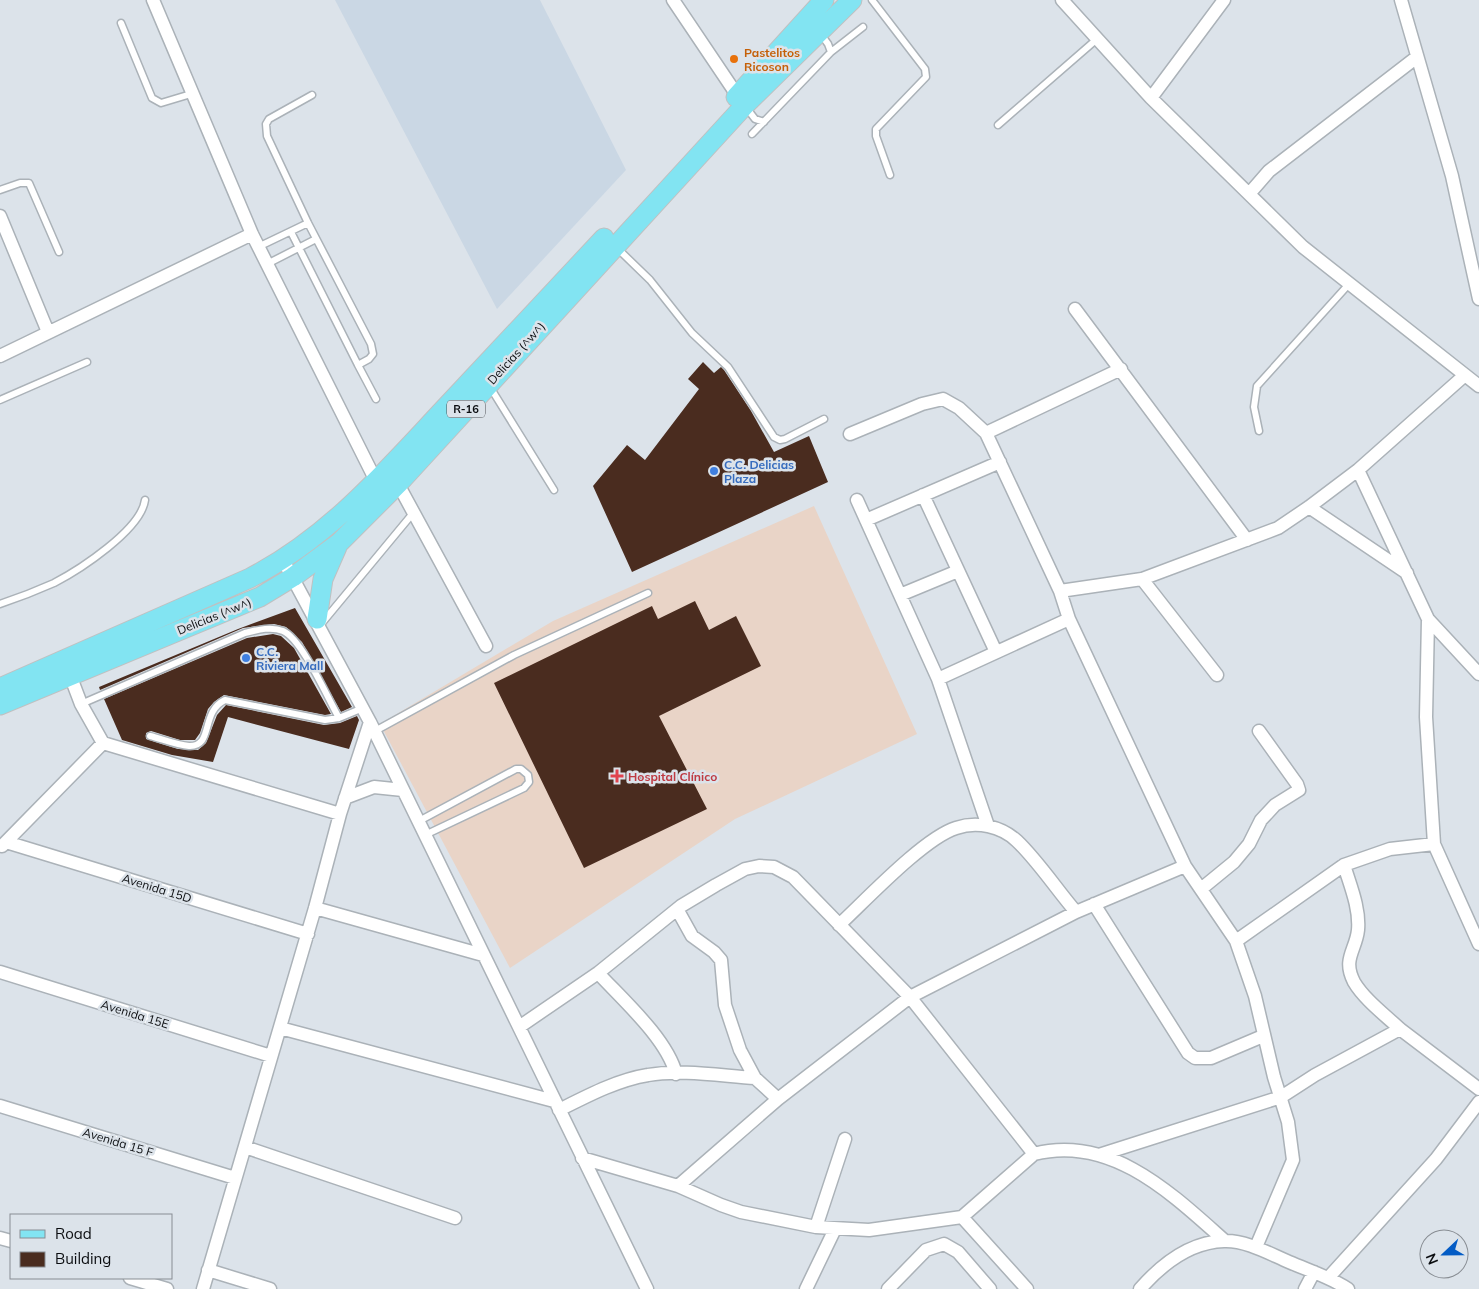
<svg xmlns="http://www.w3.org/2000/svg" width="1479" height="1289" viewBox="0 0 1479 1289" font-family="Mulish,sans-serif">
	<style>
		.built { fill: #cad7e4 }
		.medical { fill: #e9d4c7 }
		.building { fill: #4a2c1f }
		.lines { fill: none; stroke-linecap: round; stroke-linejoin: round }
		.service-casing { stroke: #abb2b8; stroke-width: 9 }
		.minor-casing { stroke: #abb2b8; stroke-width: 15 }
		.primary-casing { stroke: #c0c0c1; stroke-width: 21 }
		.service { stroke: #fff; stroke-width: 6 }
		.minor { stroke: #fff; stroke-width: 12 }
		.primary { stroke: #82e4f2; stroke-width: 19 }
		.food-dot { fill: #e8710a; stroke: #dce3ea; stroke-width: 2 }
		.shop-dot { fill: #3f7fe0; stroke: #dce3ea; stroke-width: 2 }
		.health-dot { fill: #e0444e; stroke: #dce3ea; stroke-width: 2 }
		.labels { text-anchor: middle; dominant-baseline: central; stroke-width: 5; stroke-linejoin: round; paint-order: stroke }
		.shield { fill: #dce3ea; stroke: #4a4d51; stroke-width: 1 }
		.shield-label { font-size: 11px; font-weight: bold; fill: #0b0d10 }
		.food-label { font-size: 12px; font-weight: bold; fill: #c56008; stroke: #dce3ea; text-anchor: start }
		.street-label { font-size: 12px; fill: #0b0d10; stroke: #dce3ea }
		.shop-label { font-size: 12px; font-weight: bold; fill: #366cbe; stroke: #dce3ea; text-anchor: start }
		.health-label { font-size: 12px; font-weight: bold; fill: #be3a42; stroke: #dce3ea; text-anchor: start }
	</style>
	<rect width="100%" height="100%" fill="#dce3ea"/>
	<path class="built" d="M335,0H540L626,170L497,309Z"/>
	<path class="medical" d="M814,506L917,734L735,819L510,968L380,724L553,621Z"/>
	<path class="building" d="M703,362L714,373L721,367L724,370L751,411L774,452L809,436L828,482L632,572L593,486L627,445L645,460L699,389L688,379Z
		M695,601L709,630L736,616L761,666L659,716L707,809L584,868L494,683L652,606L658,619Z
		M295,608L352,707L341,712L302,642L286,627L274,624L243,628L100,690L99,687L238,629Z
		M273,634L281,636L294,648L331,714L325,715L224,695L214,702L208,709L200,733L195,740H180L151,731L146,733V739L178,749L198,750L206,743L217,715L226,705L324,725L340,723L357,716L359,720L349,749L228,717L213,762L172,755L122,740L104,699L247,638Z"/>
	<g class="lines">
		<defs>
			<path id="service" d="M872,0L925,69L926,77L876,129V136L890,175
				M121,23L152,98L161,103L191,94
				M820,33L828,44L831,52
				M745,106L755,119L764,122
				M998,125L1097,39
				M752,134L831,52L863,27
				M0,190L20,183H29L59,252
				M291,232L358,365L369,359L373,354L371,344L308,223L267,136L266,124L269,119L312,95
				M258,247L308,223
				M617,248L650,280L692,333L728,367L774,437L780,440L785,439L824,419
				M267,264L316,239
				M358,365L376,399
				M490,387L554,490
				M0,400L87,362
				M1259,431L1254,407L1257,386L1349,284
				M0,604C18,598 36,591 54,583C79,570 141,530 145,500
				M322,623L414,512
				M81,704L245,633C257,630 271,626 283,631C302,639 328,699 339,718
				M375,731L514,655L648,593
				M150,736C162,739 176,745 189,746C214,747 200,712 225,700L325,720L339,718L363,708
				M419,821L516,769H521L528,775L529,782L524,788L425,835"/>
			<path id="minor" d="M153,0L252,234L376,481
				M673,0L741,101
				M1062,0L1151,98L1303,247L1479,386
				M1401,0L1452,176L1479,299
				M1151,98L1224,0
				M1249,194L1269,171L1417,57
				M0,216L48,332
				M1075,309L1247,540
				M0,356L252,234
				M986,433L1121,369
				M850,434L922,404L943,399L959,408L986,433L1060,591L1069,619L1185,866L1236,941L1255,996L1274,1077L1288,1122L1293,1160L1256,1247
				M1358,470L1428,619L1426,717L1434,844L1479,944
				M398,484L486,646
				M923,495L996,652
				M857,500L938,679L988,826
				M1309,507L1407,573
				M866,520L1000,462
				M283,560L370,722L647,1289
				M1142,579L1217,675
				M1060,591L1142,579L1278,528L1309,507L1358,470L1465,375
				M900,595L958,571
				M1428,619L1479,674
				M70,675L81,704L103,743L340,814
				M938,679L1069,619
				M345,798L374,787L403,790
				M6,842L308,934
				M2,846L103,743
				M1201,889L1234,862L1249,844L1261,820L1275,805L1299,790L1297,784L1259,731
				M1094,904L1188,1053L1195,1058H1211L1263,1036
				M315,908L483,955
				M677,909L692,936L714,952L721,960L725,1005L740,1050L755,1078L778,1099
				M839,925C866,900 924,838 956,828C977,821 1001,826 1017,841C1038,861 1057,890 1076,912
				M1236,941L1344,865L1390,849L1434,844
				M0,972L271,1056
				M598,973C623,1000 667,1039 676,1074
				M519,1027L598,973L681,906L716,885L745,869L759,866L774,867L793,877L910,997L1034,1154
				M280,1028L554,1101
				M1400,1029L1479,1089
				M0,1106L235,1178
				M559,1110C587,1096 617,1080 648,1075C680,1069 722,1076 755,1078
				M245,1147L455,1218
				M1099,1155L1281,1097L1315,1075L1400,1029C1385,1015 1364,999 1354,982C1342,959 1356,950 1358,930C1360,908 1350,885 1344,865
				M582,1158L678,1186L721,1205L741,1212L816,1227L869,1230L962,1217L1027,1289
				M678,1186L778,1099L910,997L1076,912L1185,866
				M962,1217L1034,1154C1111,1134 1172,1194 1225,1241
				M816,1227L845,1139
				M0,1238L11,1241
				M208,1270L270,1289
				M1329,1277L1436,1159L1479,1102
				M130,1278L167,1289
				M203,1289L315,908L340,814L370,722
				M806,1289L835,1229
				M888,1289L926,1250L944,1244L958,1252L990,1289
				M1140,1289C1161,1265 1190,1242 1224,1241C1246,1240 1270,1254 1289,1262C1310,1271 1330,1277 1348,1289
				M1305,1289L1314,1272"/>
			<path id="primary" d="M736,97L824,0
				M317,619L323,579L337,547
				M0,688L250,578C328,538 384,473 443,410C497,352 551,295 604,238
				M0,705L260,597L293,577L339,543L398,484L745,105L852,0"/>
		</defs>
		<use href="#service" class="service-casing"/>
		<use href="#minor" class="minor-casing"/>
		<use href="#primary" class="primary-casing"/>
		<use href="#service" class="service"/>
		<use href="#minor" class="minor"/>
		<use href="#primary" class="primary"/>
	</g>
	<circle class="food-dot" cx="734" cy="59" r="5"/>
	<g class="shop-dot">
		<circle cx="714" cy="471" r="5"/>
		<circle cx="246" cy="658" r="5"/>
	</g>
	<path class="health-dot" d="M614.5 768.5h5v5h5v5h-5v5h-5v-5h-5v-5h5z"/>
	<g class="labels">
		<rect class="shield" x="447" y="400.5" width="38" height="17" rx="4"/>
		<g class="shield-label">
			<text x="466" y="409">R-16</text>
		</g>
		<g class="food-label">
			<text x="744" y="52">Pastelitos<tspan x="744" dy="14">Ricoson</tspan></text>
		</g>
		<g class="street-label">
			<text transform="translate(516 353) rotate(-48)">Delicias (^w^)</text>
			<text transform="translate(214 616) rotate(-22)">Delicias (^w^)</text>
			<text transform="translate(157 888) rotate(17)">Avenida 15D</text>
			<text transform="translate(135 1014) rotate(17)">Avenida 15E</text>
			<text transform="translate(118 1142) rotate(17)">Avenida 15 F</text>
		</g>
		<g class="shop-label">
			<text x="724" y="464">C.C. Delicias<tspan x="724" dy="14">Plaza</tspan></text>
			<text x="256" y="651">C.C.<tspan x="256" dy="14">Riviera Mall</tspan></text>
		</g>
		<g class="health-label">
			<text x="628" y="776">Hospital Clínico</text>
		</g>
	</g>
	<rect x="10" y="1214" width="162" height="65" fill="#dce3ea" stroke="#888d93"/>
	<rect x="20" y="1230" width="25" height="8" fill="#82e4f2" stroke="#888d93"/>
	<text x="55" y="1239" font-size="15" fill="#0b0d10">Road</text>
	<rect x="20" y="1252" width="25" height="15" fill="#4a2c1f" stroke="#888d93"/>
	<text x="55" y="1264" font-size="15" fill="#0b0d10">Building</text>
	<g transform="translate(1444 1254) rotate(248)"><circle r="24" fill="#dce3ea" stroke="#888d93"/>
	<path d="M0-4L9 19L0 12L-9 19Z" fill="#045cc5"/>
	<text y="-8" font-size="14" font-weight="bold" text-anchor="middle" fill="#0b0d10">N</text>
	</g>
</svg>
